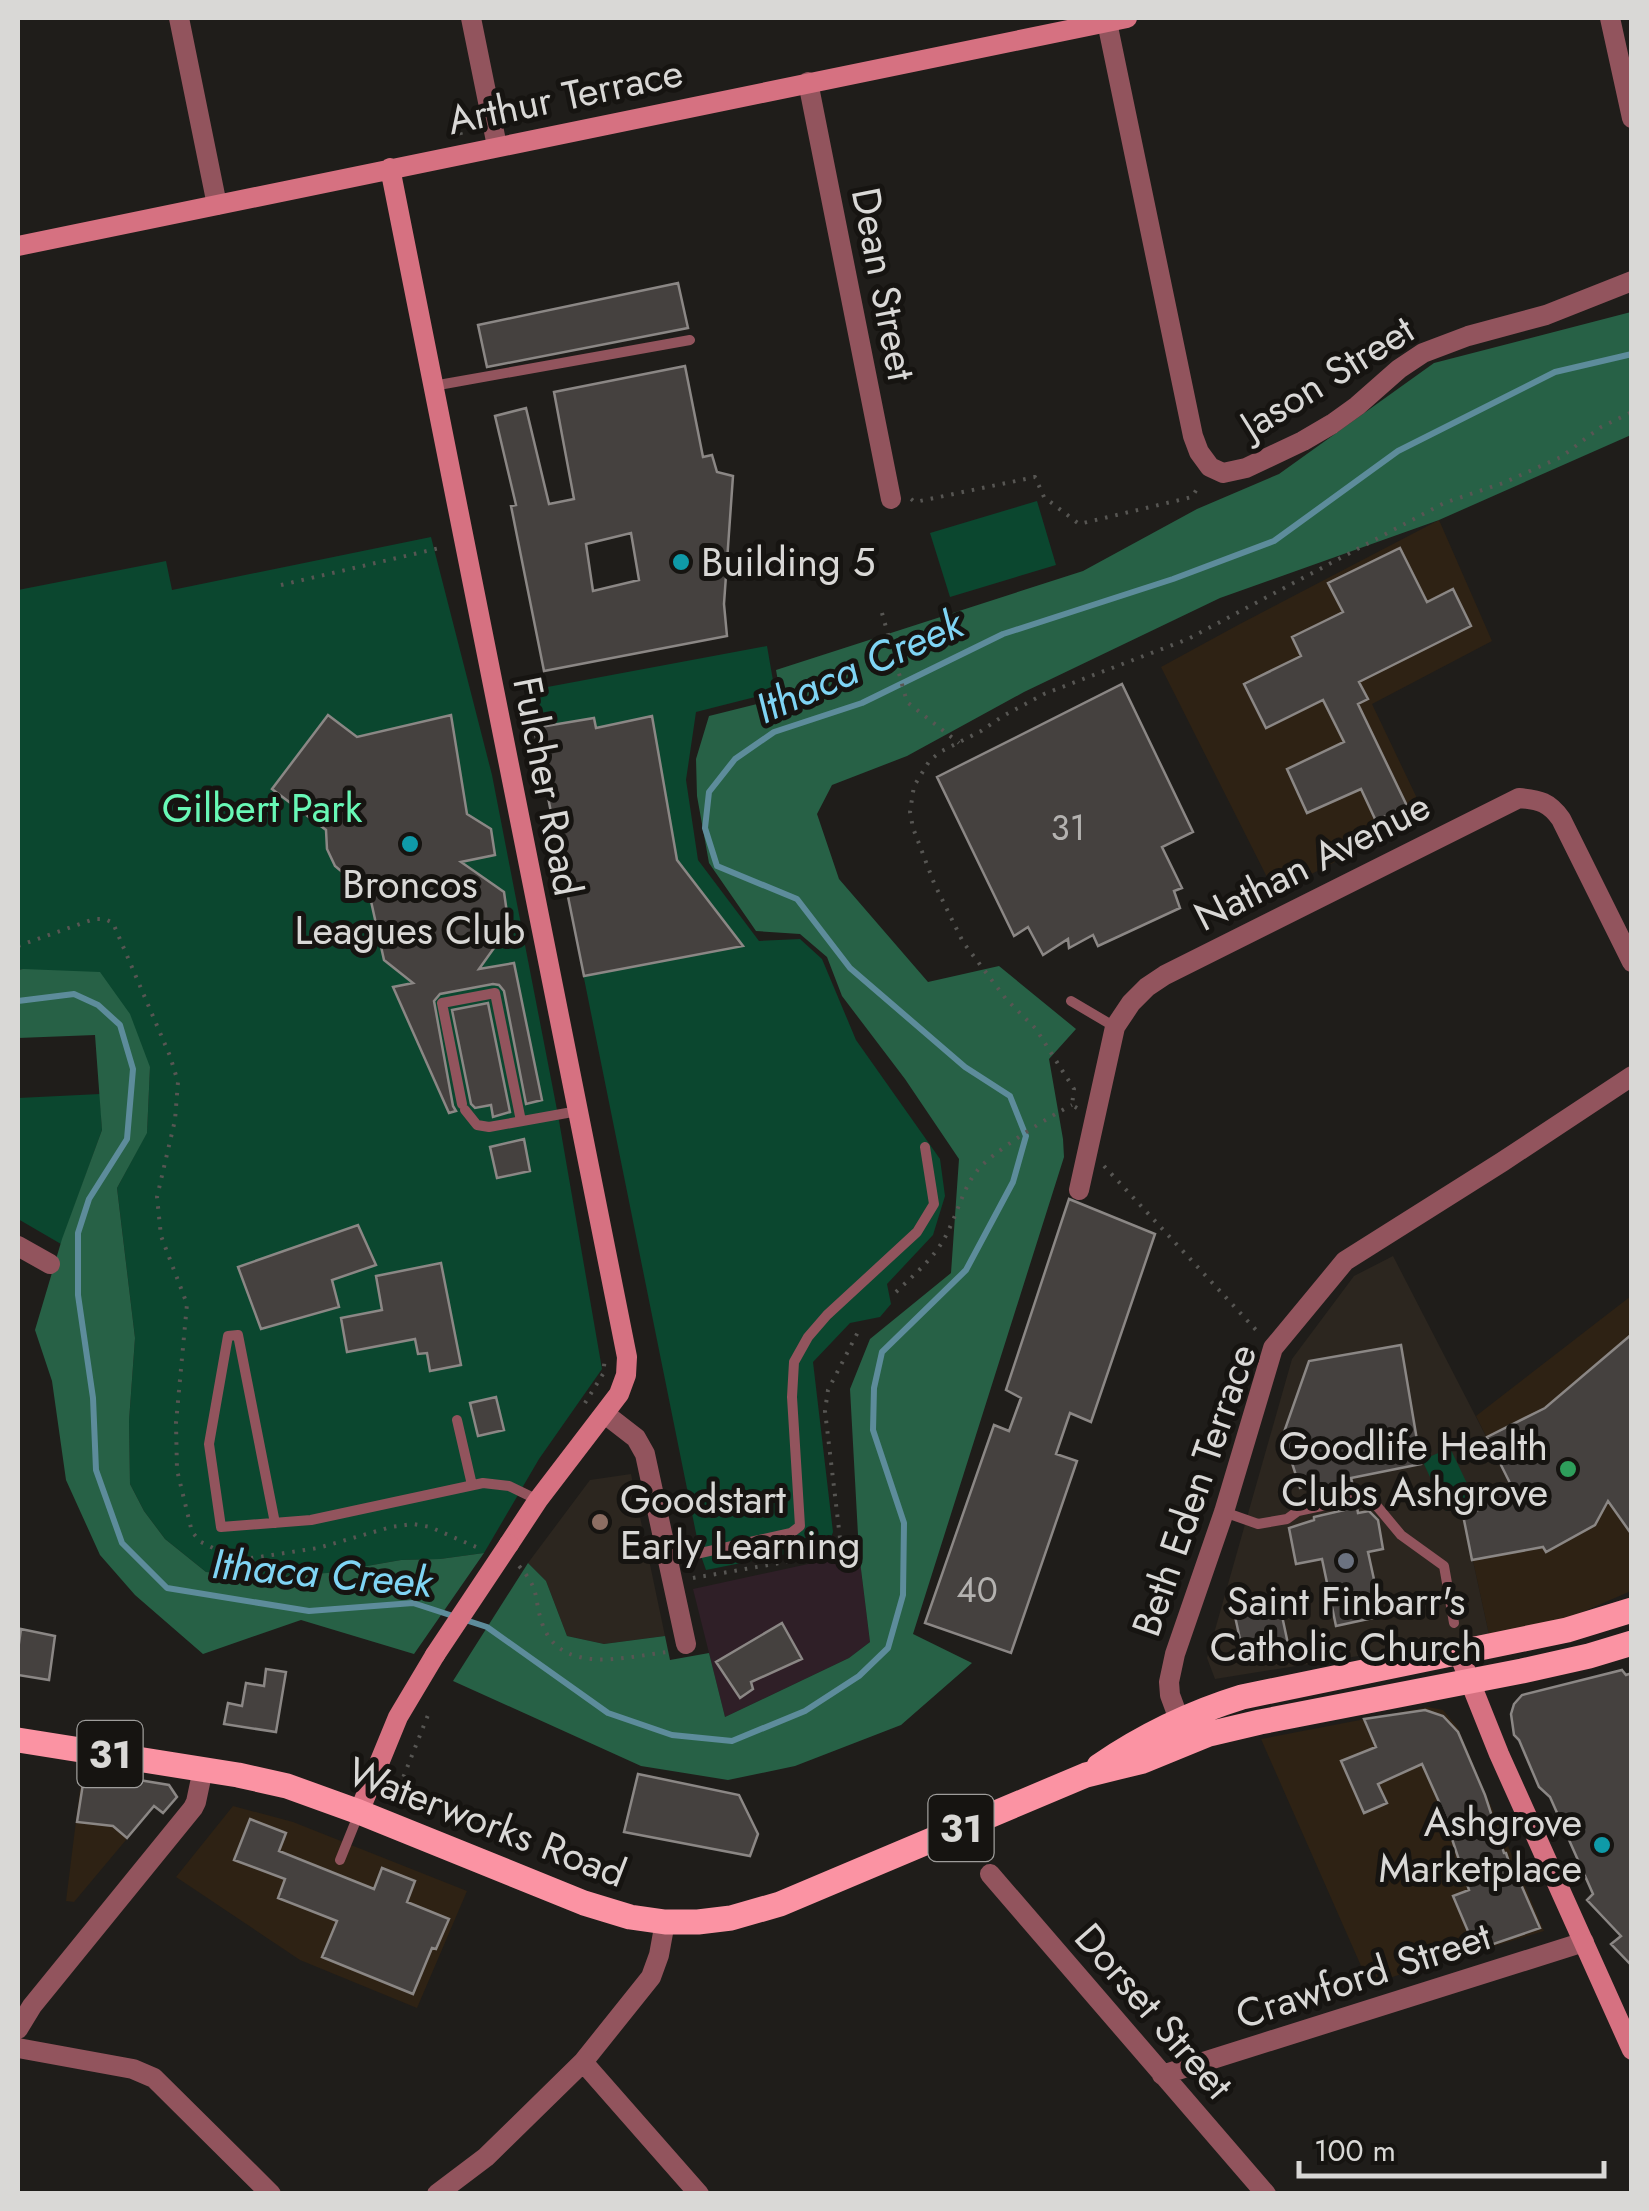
<svg xmlns="http://www.w3.org/2000/svg" width="1649" height="2211" viewBox="0 0 1649 2211" font-family="Jost,sans-serif">
	<style>
		.commercial { fill: #2e2214 }
		.industrial { fill: #2f1f27 }
		.built { fill: #2c261f }
		.green { fill: #0b472f }
		.forest { fill: #276146 }
		.lines { fill: none; stroke-linecap: round; stroke-linejoin: round }
		.stream { stroke: #5d8c9b; stroke-width: 6 }
		.building { fill: #45413f; stroke: #8b8785; stroke-width: 2.5; fill-rule: evenodd }
		.path { stroke: #575653; stroke-width: 4; stroke-dasharray: 2.5 8; stroke-linecap: butt }
		.lane { stroke: #92545d; stroke-width: 10 }
		.street { stroke: #92545d; stroke-width: 20 }
		.secondary { stroke: #d67181; stroke-width: 20 }
		.primary { stroke: #fb93a3; stroke-width: 25 }
		.secondary-bridge { stroke: #d67181; stroke-width: 20 }
		.culture-dot { fill: #0f9aa8; stroke: #161411; stroke-width: 4 }
		.leisure-dot { fill: #2e9e5b; stroke: #161411; stroke-width: 4 }
		.education-dot { fill: #8d6e63; stroke: #161411; stroke-width: 4 }
		.worship-dot { fill: #6b7280; stroke: #161411; stroke-width: 4 }
		.labels { text-anchor: middle; dominant-baseline: central; stroke-width: 10; stroke-linejoin: round; paint-order: stroke }
		.number-label { font-size: 35px; fill: #b4b2b0 }
		.shield { fill: #161411; stroke: #9e9d9b; stroke-width: 2.5 }
		.shield-label { font-size: 38px; font-weight: bold; fill: #d9d8d6 }
		.street-label { font-size: 40px; fill: #d9d8d6; stroke: #161411 }
		.poi-label { font-size: 40px; fill: #d9d8d6; stroke: #161411; text-anchor: start }
		.park-label { font-size: 40px; fill: #68f8b6; stroke: #161411 }
		.water-label { font-size: 42px; font-style: italic; fill: #7fd4f4; stroke: #161411 }
	</style>
	<rect width="100%" height="100%" fill="#1f1d1a"/>
	<path class="commercial" d="M1439,520L1492,641L1372,704L1425,815L1275,893L1161,667L1238,625Z
		M1631,1296V1591L1571,1617L1489,1635L1463,1515L1484,1508L1510,1485L1476,1416Z
		M1428,1707L1443,1710L1458,1728L1544,1931L1369,1984L1261,1739Z
		M81,1781L160,1792L162,1797L74,1902L66,1901Z
		M233,1806L293,1822L467,1891L417,2008L300,1960L176,1877Z"/>
	<path class="industrial" d="M859,1553L870,1642L849,1658L725,1717L693,1589Z"/>
	<path class="built" d="M1393,1256L1511,1485L1484,1508L1463,1515L1489,1635L1215,1679L1207,1658L1292,1359L1354,1276Z
		M631,1474L665,1636L604,1644L567,1636L546,1581L528,1563L590,1480Z"/>
	<path class="green" d="M1037,501L1056,565L950,597L930,533Z
		M431,537L492,775L558,1115L602,1369L539,1459L484,1553L440,1559L401,1560L327,1573L262,1577L206,1572L165,1539L144,1511L130,1484L129,1421L135,1338L117,1188L147,1132L150,1067L23,969L18,970V590L166,561L172,590Z
		M767,646L775,692L696,712L686,780L698,860L759,941L800,939L822,959L856,1040L940,1159L945,1196L933,1235L887,1284L891,1304L880,1317L850,1323L813,1362L833,1532L829,1543L817,1548L706,1570L700,1553L526,691Z
		M100,1094L102,1130L61,1244L18,1219V1098Z
		M1450,1448L1474,1498L1446,1511L1422,1460Z"/>
	<path class="forest" d="M1631,312V435L1439,520L1220,598L1024,692L907,756L832,785L817,814L839,879L928,982L999,966L1076,1029L1049,1059L1063,1139L1064,1157L913,1634L972,1663L901,1725L795,1766L728,1780L641,1766L453,1681L528,1563L546,1581L567,1636L604,1644L665,1636L670,1660L709,1653L725,1717L849,1658L870,1642L859,1553L850,1389L870,1339L951,1273L959,1159L905,1079L842,996L827,957L800,934L756,931L709,863L697,796L696,759L709,716L781,698L776,670L1083,571L1197,509L1279,474L1434,363Z
		M23,969L100,972L130,1014L150,1067L147,1133L117,1188L135,1338L129,1421L130,1484L144,1511L165,1539L206,1572L262,1577L327,1573L401,1560L440,1559L484,1553L414,1654L301,1620L203,1654L135,1595L100,1555L66,1480L52,1381L35,1330L62,1239L102,1130L95,1035L18,1038V970Z"/>
	<g class="lines">
		<path class="stream" d="M18,1001L74,994L98,1005L120,1025L133,1069L127,1139L89,1199L78,1233V1295L93,1398L96,1470L122,1543L167,1588L309,1611L413,1603L487,1627L608,1713L672,1735L732,1741L805,1711L859,1676L888,1648L903,1595L904,1523L873,1430L874,1388L882,1352L966,1270L1013,1182L1026,1136L1010,1096L965,1067L850,968L797,899L717,866L705,828L709,792L735,759L774,732L862,703L1003,634L1173,579L1274,541L1398,451L1555,372L1632,354"/>
	</g>
	<path class="building" d="M678,283L688,328L487,367L478,325Z
		M685,366L703,457L712,455L717,472L733,476L724,604L727,636L544,671L511,506L516,505L495,416L526,408L549,504L574,499L554,392ZM631,533L639,580L593,591L586,544Z
		M1400,548L1427,602L1453,589L1471,626L1359,682L1368,699L1358,704L1407,806L1376,821L1361,789L1307,813L1287,769L1344,742L1323,700L1266,728L1244,684L1301,656L1292,637L1343,612L1328,583Z
		M1122,684L1193,832L1162,847L1182,888L1174,891L1180,908L1098,946L1093,935L1069,948L1068,939L1043,955L1028,927L1014,936L937,777Z
		M328,715L357,737L451,715L467,814L491,829L495,855L461,862L504,892L509,927L479,969L514,963L542,1100L526,1104L504,991L499,985L493,984L440,994L434,1001L453,1106L456,1111L449,1113L393,987L413,983L384,960L367,883L348,877L335,866L327,849L326,830L272,789Z
		M652,716L677,860L743,946L584,976L534,728L594,718L596,728Z
		M488,1003L510,1112L493,1117L491,1105L475,1108L471,1104L452,1010Z
		M524,1139L530,1171L497,1178L490,1147Z
		M1069,1199L1155,1234L1091,1422L1070,1413L1056,1454L1077,1461L1011,1653L925,1623L994,1425L1009,1431L1021,1398L1006,1390Z
		M358,1225L376,1265L332,1280L339,1307L261,1329L238,1267Z
		M441,1263L461,1365L430,1371L427,1353L418,1354L415,1339L347,1352L341,1318L382,1310L376,1276Z
		M1632,1334V1535L1608,1501L1595,1525L1546,1552L1543,1547L1472,1560L1463,1515L1484,1508L1478,1492L1511,1485L1487,1437L1545,1408Z
		M1401,1345L1421,1464L1351,1478L1354,1490L1310,1499L1308,1487L1300,1488L1283,1435L1309,1361Z
		M496,1397L504,1430L478,1436L470,1403Z
		M1357,1507L1358,1513L1369,1511L1378,1520L1383,1549L1368,1552L1382,1616L1336,1626L1322,1559L1296,1564L1289,1528L1314,1520V1517Z
		M1278,1597L1288,1644L1243,1653L1233,1607Z
		M782,1623L802,1659L751,1682L753,1689L740,1698L716,1662Z
		M21,1629L55,1636L49,1680L18,1675V1650Z
		M266,1669L286,1672L276,1732L224,1724L228,1703L242,1706L246,1683L264,1686Z
		M1622,1670L1626,1675L1632,1673V1966L1611,1944L1621,1936L1587,1900L1593,1894L1550,1797L1539,1787L1519,1740L1514,1735L1511,1714L1514,1704L1522,1695Z
		M1425,1710L1443,1716L1458,1732L1485,1795L1504,1853H1506L1513,1874L1516,1873L1540,1928L1476,1950L1453,1896L1469,1890L1450,1833H1453L1422,1764L1378,1784L1387,1803L1364,1813L1341,1761L1376,1747L1364,1719Z
		M85,1771L169,1785L177,1797L163,1813L154,1806L127,1838L113,1826L77,1822Z
		M638,1774L739,1795L758,1834L750,1856L624,1832Z
		M250,1819L286,1833L279,1851L374,1889L382,1868L415,1881L407,1902L449,1919L436,1949L432,1948L413,1994L322,1957L337,1921L278,1898L285,1879L234,1860Z"/>
	<g class="lines">
		<path class="path" d="M461,135L460,131L473,121
			M911,499L915,502L1035,477L1044,497L1079,524L1192,497L1200,484
			M281,585L444,547
			M882,613L907,702L959,743
			M18,946L94,919H105L113,923L170,1056L178,1082L175,1120L157,1197L161,1236L187,1304L176,1423L177,1470L192,1532L201,1542L217,1550L252,1558L318,1548L391,1527L413,1524L430,1527L483,1550
			M1077,1108L1072,1105L1074,1089L1036,1029L1006,999L963,942L934,883L913,828L910,812L914,786L930,760L942,751L981,731L1003,716L1044,694L1188,639L1444,503L1503,483L1561,457L1601,427L1632,412
			M1104,1166L1257,1331
			M896,1292C917,1272 939,1254 950,1227C959,1208 964,1187 977,1171C989,1154 1053,1114 1072,1105
			M585,1403L603,1374L605,1358
			M519,1566C541,1591 533,1596 542,1623C560,1676 625,1657 667,1652
			M693,1578L815,1557L836,1548L840,1538L825,1411L828,1390L860,1328
			M403,1796L399,1788L428,1715
			M1470,1883L1521,1867"/>
		<path class="lane" d="M433,386L690,340
			M1071,1001L1115,1027
			M462,1104L442,1003L495,993L521,1121
			M465,1110L477,1125L489,1127L578,1111
			M457,1420L472,1485
			M1224,1512L1258,1524L1287,1519L1298,1511L1364,1497L1371,1499L1401,1535L1444,1566L1454,1623
			M275,1523L238,1335L228,1336L209,1444L221,1527L311,1520L483,1483L509,1486L538,1500
			M669,1560L791,1533L800,1526L792,1397L794,1362L808,1337L827,1315L917,1232L934,1204L925,1147
			M340,1860L359,1813"/>
		<path class="street" d="M179,18L217,205
			M471,18L497,146
			M1610,18L1632,118
			M1107,22L1193,436L1199,452L1210,467L1223,473L1246,468L1303,441L1332,424L1357,406L1399,369L1423,353L1468,336L1546,315L1632,281
			M808,82L891,499
			M1079,1190L1115,1027L1131,1003L1147,987L1165,975L1519,798C1540,800 1549,802 1561,819L1632,962
			M18,1246L50,1264
			M605,1414L636,1438L645,1454L686,1644
			M1184,1733L1170,1695L1169,1682L1175,1654L1224,1512L1273,1348L1345,1261L1502,1162L1632,1076
			M990,1874L1266,2194
			M18,2029L32,2006L193,1808L196,1802L203,1769
			M18,2048L133,2069L154,2078L271,2194
			M583,2062L699,2194
			M1162,2075L1584,1942
			M437,2194L486,2157L583,2062L651,1977L659,1955L665,1922"/>
		<path class="secondary" d="M390,168L627,1357L626,1375L619,1394L538,1500L509,1544
			M18,246L1127,18
			M1459,1654L1499,1754L1632,2050
			M359,1812L398,1717L435,1655"/>
		<path class="primary" d="M18,1740L238,1775L287,1786L359,1812L584,1903L630,1917L665,1922H698L731,1918L780,1904L1086,1775L1143,1761L1209,1734L1260,1722L1522,1671L1589,1656L1632,1643
			M1099,1766C1143,1736 1190,1713 1242,1697L1567,1630L1632,1610"/>
		<path class="secondary-bridge" d="M435,1655L509,1544"/>
	</g>
	<g class="culture-dot">
		<circle cx="681" cy="562" r="10"/>
		<circle cx="410" cy="844" r="10"/>
		<circle cx="1602" cy="1845" r="10"/>
	</g>
	<circle class="leisure-dot" cx="1568" cy="1469" r="10"/>
	<circle class="education-dot" cx="600" cy="1522" r="10"/>
	<circle class="worship-dot" cx="1346" cy="1561" r="10"/>
	<g class="labels">
		<g class="number-label">
			<text x="1068" y="828">31</text>
			<text x="977" y="1590">40</text>
		</g>
		<g class="shield">
			<rect x="77.5" y="1721" width="65" height="66" rx="8"/>
			<rect x="928.5" y="1795" width="65" height="66" rx="8"/>
		</g>
		<g class="shield-label">
			<text x="110" y="1754">31</text>
			<text x="961" y="1828">31</text>
		</g>
		<g class="street-label">
			<text transform="translate(565 96) rotate(-12)">Arthur Terrace</text>
			<text transform="translate(884 284) rotate(79)">Dean Street</text>
			<text transform="translate(1327 377) rotate(-32)">Jason Street</text>
			<text transform="translate(548 786) rotate(79)">Fulcher Road</text>
			<text transform="translate(1312 861) rotate(-27)">Nathan Avenue</text>
			<text transform="translate(1194 1490) rotate(-71)">Beth Eden Terrace</text>
			<text transform="translate(487 1822) rotate(21)">Waterworks Road</text>
			<text transform="translate(1363 1975) rotate(-18)">Crawford Street</text>
			<text transform="translate(1154 2011) rotate(49)">Dorset Street</text>
		</g>
		<g class="poi-label">
			<text x="701" y="562">Building 5</text>
			<text x="410" y="884" text-anchor="middle">Broncos<tspan x="410" dy="46">Leagues Club</tspan></text>
			<text x="1548" y="1446" text-anchor="end">Goodlife Health<tspan x="1548" dy="46">Clubs Ashgrove</tspan></text>
			<text x="620" y="1499">Goodstart<tspan x="620" dy="46">Early Learning</tspan></text>
			<text x="1346" y="1601" text-anchor="middle">Saint Finbarr's<tspan x="1346" dy="46">Catholic Church</tspan></text>
			<text x="1582" y="1822" text-anchor="end">Ashgrove<tspan x="1582" dy="46">Marketplace</tspan></text>
		</g>
		<g class="park-label">
			<text x="262" y="808">Gilbert Park</text>
		</g>
		<g class="water-label">
			<text transform="translate(859 666) rotate(-24)">Ithaca Creek</text>
			<text transform="translate(322 1573) rotate(5)">Ithaca Creek</text>
		</g>
	</g>
	<rect width="1649" height="2211" fill="none" stroke="#d9d8d6" stroke-width="40"/>
	<path d="M1299 2161v15h305v-15" fill="none" stroke="#d9d8d6" stroke-width="5"/>
	<text x="1314" y="2161" font-size="30" fill="#d9d8d6" stroke="#161411" stroke-width="8" paint-order="stroke">100 m</text>
</svg>
